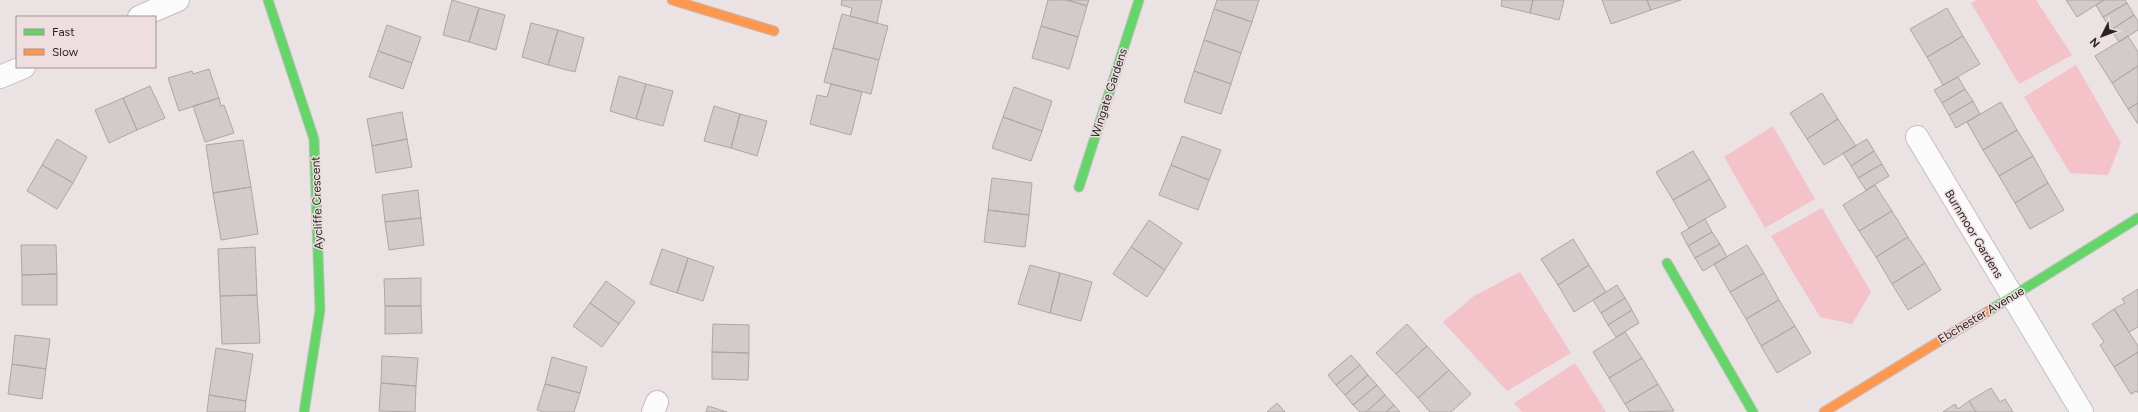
<svg xmlns="http://www.w3.org/2000/svg" width="2138" height="412" viewBox="0 0 2138 412" font-family="Figtree,sans-serif">
	<style>
		.green { fill: #f4c3c9 }
		.building { fill: #d2cbcc; stroke: #aca6a6 }
		.lines { fill: none; stroke-linecap: round; stroke-linejoin: round }
		.street-casing { stroke: #c5bfc0; stroke-width: 24 }
		.fast-casing { stroke: #c5bfc0; stroke-width: 11 }
		.slow-casing { stroke: #c5bfc0; stroke-width: 11 }
		.street { stroke: #fcfbfb; stroke-width: 22 }
		.fast { stroke: #63d668; stroke-width: 9 }
		.slow { stroke: #ff974d; stroke-width: 9 }
		.labels { text-anchor: middle; dominant-baseline: central; stroke-width: 3; stroke-linejoin: round; paint-order: stroke }
		.street-label { font-size: 12px; fill: #2a2424; stroke: #eedee0 }
	</style>
	<rect width="100%" height="100%" fill="#eae2e3"/>
	<path class="green" d="M1977,0H2036L2072,55L2019,84L1971,3Z
		M2076,65L2121,143L2108,175L2070,173L2024,97Z
		M1773,126L1815,199L1765,228L1724,157Z
		M1822,208L1871,292L1852,324L1820,317L1771,236Z
		M1520,272L1571,353L1507,391L1443,322L1474,296Z
		M1575,363L1606,412H1522L1514,403Z"/>
	<path class="building" d="M452,0L479,8L469,42L443,35Z
		M842,0H882L877,23L850,16L852,8L841,5Z
		M1048,0H1067L1087,6L1078,37L1041,26Z
		M1067,0H1089L1087,6Z
		M1217,0H1259L1252,22L1214,9Z
		M1502,0H1533L1530,13L1501,6Z
		M1533,0H1564L1559,20L1530,13Z
		M1602,0H1647L1651,10L1611,24Z
		M1647,0H1681L1651,10Z
		M2066,0H2104L2077,17Z
		M2104,0H2125L2127,3L2103,17L2096,5Z
		M2127,3L2134,15L2111,30L2103,17Z
		M479,8L505,15L496,50L469,42Z
		M1947,8L1963,36L1927,57L1910,29Z
		M1214,9L1252,22L1241,53L1204,40Z
		M842,14L888,26L879,60L833,48Z
		M2134,15L2138,21V30L2119,42L2111,30Z
		M531,23L558,30L548,65L522,57Z
		M387,25L421,37L412,63L378,51Z
		M1041,26L1078,37L1069,69L1032,58Z
		M558,30L584,38L575,72L548,65Z
		M1963,36L1980,64L1943,85L1927,57Z
		M2128,36L2138,52V66L2112,83L2095,56Z
		M1204,40L1241,53L1231,84L1194,71Z
		M833,48L879,60L871,94L824,82Z
		M378,51L412,63L403,89L369,77Z
		M2138,66V103L2128,109L2112,83Z
		M209,69L219,98L179,111L168,78L192,71L193,74Z
		M1194,71L1231,84L1221,114L1184,102Z
		M619,76L646,84L636,119L610,111Z
		M1958,77L1965,89L1942,103L1934,90Z
		M646,84L673,91L663,126L636,119Z
		M831,84L862,92L851,135L810,124L817,95L827,97Z
		M150,86L165,118L137,130L123,98Z
		M1014,87L1052,101L1042,131L1003,117Z
		M1965,89L1973,101L1949,115L1942,103Z
		M1822,93L1838,119L1807,139L1790,113Z
		M123,98L137,130L109,143L95,110Z
		M219,98L221,106L224,105L234,133L205,142L193,106Z
		M1973,101L1980,114L1956,128L1949,115Z
		M2001,102L2017,130L1983,150L1967,122Z
		M2138,103V124L2128,109Z
		M714,106L740,114L731,148L704,141Z
		M402,112L407,139L372,146L367,119Z
		M740,114L767,121L757,156L731,148Z
		M1003,117L1042,131L1031,161L992,148Z
		M1838,119L1856,146L1824,165L1807,139Z
		M2017,130L2033,156L1999,176L1983,150Z
		M1182,136L1221,150L1209,180L1171,165Z
		M57,139L87,157L73,183L42,165Z
		M407,139L412,167L376,173L372,146Z
		M1867,139L1874,151L1851,166L1843,153Z
		M243,140L251,187L213,193L206,145Z
		M1693,151L1710,179L1673,200L1656,172Z
		M1874,151L1882,164L1858,178L1851,166Z
		M2033,156L2048,183L2015,203L1999,176Z
		M1882,164L1889,176L1866,190L1858,178Z
		M42,165L73,183L57,209L27,191Z
		M1171,165L1209,180L1198,210L1159,195Z
		M992,178L1032,183L1029,215L988,210Z
		M1710,179L1726,207L1689,228L1673,200Z
		M2048,183L2064,210L2030,229L2015,203Z
		M1875,185L1892,211L1859,231L1843,205Z
		M251,187L258,234L221,240L213,193Z
		M418,190L421,218L385,222L382,195Z
		M988,210L1029,215L1025,247L984,242Z
		M1892,211L1908,237L1876,257L1859,231Z
		M421,218L424,245L389,250L385,222Z
		M1705,219L1712,232L1688,246L1681,233Z
		M1149,220L1182,243L1165,270L1131,247Z
		M1712,232L1720,244L1695,258L1688,246Z
		M1908,237L1925,263L1892,284L1876,257Z
		M1573,239L1589,265L1558,285L1541,259Z
		M1720,244L1727,257L1703,271L1695,258Z
		M21,245H56L57,274L22,275Z
		M1747,245L1764,273L1730,292L1714,264Z
		M255,247L257,295L220,296L218,249Z
		M1131,247L1165,270L1147,297L1113,274Z
		M662,249L688,258L677,293L650,284Z
		M688,258L714,267L703,301L677,293Z
		M1925,263L1941,290L1908,310L1892,284Z
		M1030,265L1060,273L1050,313L1018,304Z
		M1589,265L1606,292L1574,312L1558,285Z
		M1060,273L1092,282L1081,321L1050,313Z
		M1764,273L1779,300L1746,319L1730,292Z
		M57,274V305H22V275Z
		M421,278V306H385L384,279Z
		M606,281L635,302L619,324L590,303Z
		M1617,285L1625,298L1601,313L1593,300Z
		M2138,289V327L2129,332L2114,309L2125,303L2122,299Z
		M257,295L260,343L222,344L220,296Z
		M1625,298L1632,310L1608,325L1601,313Z
		M1779,300L1795,326L1761,346L1746,319Z
		M590,303L619,324L602,347L573,326Z
		M385,306H421L422,333L385,334Z
		M2114,309L2138,346V352L2114,367L2100,345L2104,342L2092,324Z
		M1632,310L1639,323L1616,337L1608,325Z
		M713,324L749,325V353L712,352Z
		M1407,324L1427,346L1396,374L1376,353Z
		M1795,326L1811,353L1777,373L1761,346Z
		M1625,332L1642,358L1609,378L1593,352Z
		M15,335L50,339L46,369L12,364Z
		M1427,346L1449,370L1418,398L1396,374Z
		M216,348L253,354L246,401L209,395Z
		M712,352L749,353L748,380L712,379Z
		M2138,352V393L2136,391L2131,394L2114,367Z
		M1351,355L1360,365L1336,385L1328,375Z
		M382,356L418,358L416,386L381,383Z
		M552,357L587,367L580,393L545,384Z
		M1642,358L1658,384L1625,404L1609,378Z
		M12,364L46,369L42,399L8,394Z
		M1360,365L1368,375L1345,395L1336,385Z
		M1449,370L1471,394L1451,412H1430L1418,398Z
		M1368,375L1377,385L1353,405L1345,395Z
		M381,383L416,386L415,412L379,411Z
		M545,384L580,393L574,412H544L537,410Z
		M1658,384L1674,411L1630,412L1625,404Z
		M1377,385L1385,395L1366,412H1360L1353,405Z
		M1991,388L2000,402L2005,399L2013,412H1976L1969,401Z
		M209,395L246,401L245,412H207Z
		M1385,395L1394,405L1386,412H1366Z
		M1969,401L1976,412H1943L1955,404L1958,409Z
		M1277,403L1285,412H1267Z
		M1394,405L1400,412H1386Z
		M708,406L727,412H706Z"/>
	<g class="lines">
		<defs>
			<path id="street" d="M139,17L178,0
				M0,77L24,67
				M1917,137L2082,412
				M653,412L657,402"/>
			<path id="fast" d="M268,0L314,139L320,310L304,412
				M1079,187L1139,0
				M1667,263L1753,412
				M1987,312L2138,218"/>
			<path id="slow" d="M672,0L774,31
				M1824,412L1987,312"/>
		</defs>
		<use href="#street" class="street-casing"/>
		<use href="#fast" class="fast-casing"/>
		<use href="#slow" class="slow-casing"/>
		<use href="#street" class="street"/>
		<use href="#fast" class="fast"/>
		<use href="#slow" class="slow"/>
	</g>
	<g class="labels">
		<g class="street-label">
			<text transform="translate(1109 93) rotate(-72)">Wingate Gardens</text>
			<text transform="translate(317 203) rotate(-92)">Aycliffe Crescent</text>
			<text transform="translate(1974 234) rotate(59)">Burnmoor Gardens</text>
			<text transform="translate(1981 315) rotate(-31)">Ebchester Avenue</text>
		</g>
	</g>
	<rect x="16" y="16" width="140" height="52" fill="#eedee0" stroke="#a09495"/>
	<rect x="24" y="29" width="20" height="6" fill="#63d668" stroke="#a09495"/>
	<text x="52" y="36" font-size="12" fill="#2a2424">Fast</text>
	<rect x="24" y="49" width="20" height="6" fill="#ff974d" stroke="#a09495"/>
	<text x="52" y="56" font-size="12" fill="#2a2424">Slow</text>
	<g transform="translate(2102 36) rotate(228)" stroke="#eedee0" stroke-width="3" paint-order="stroke">
	<path d="M0-3L7 15L0 10L-7 15Z" fill="#2a2424"/>
	<text y="-6" font-size="11" font-weight="bold" text-anchor="middle" fill="#2a2424">N</text>
	</g>
</svg>
